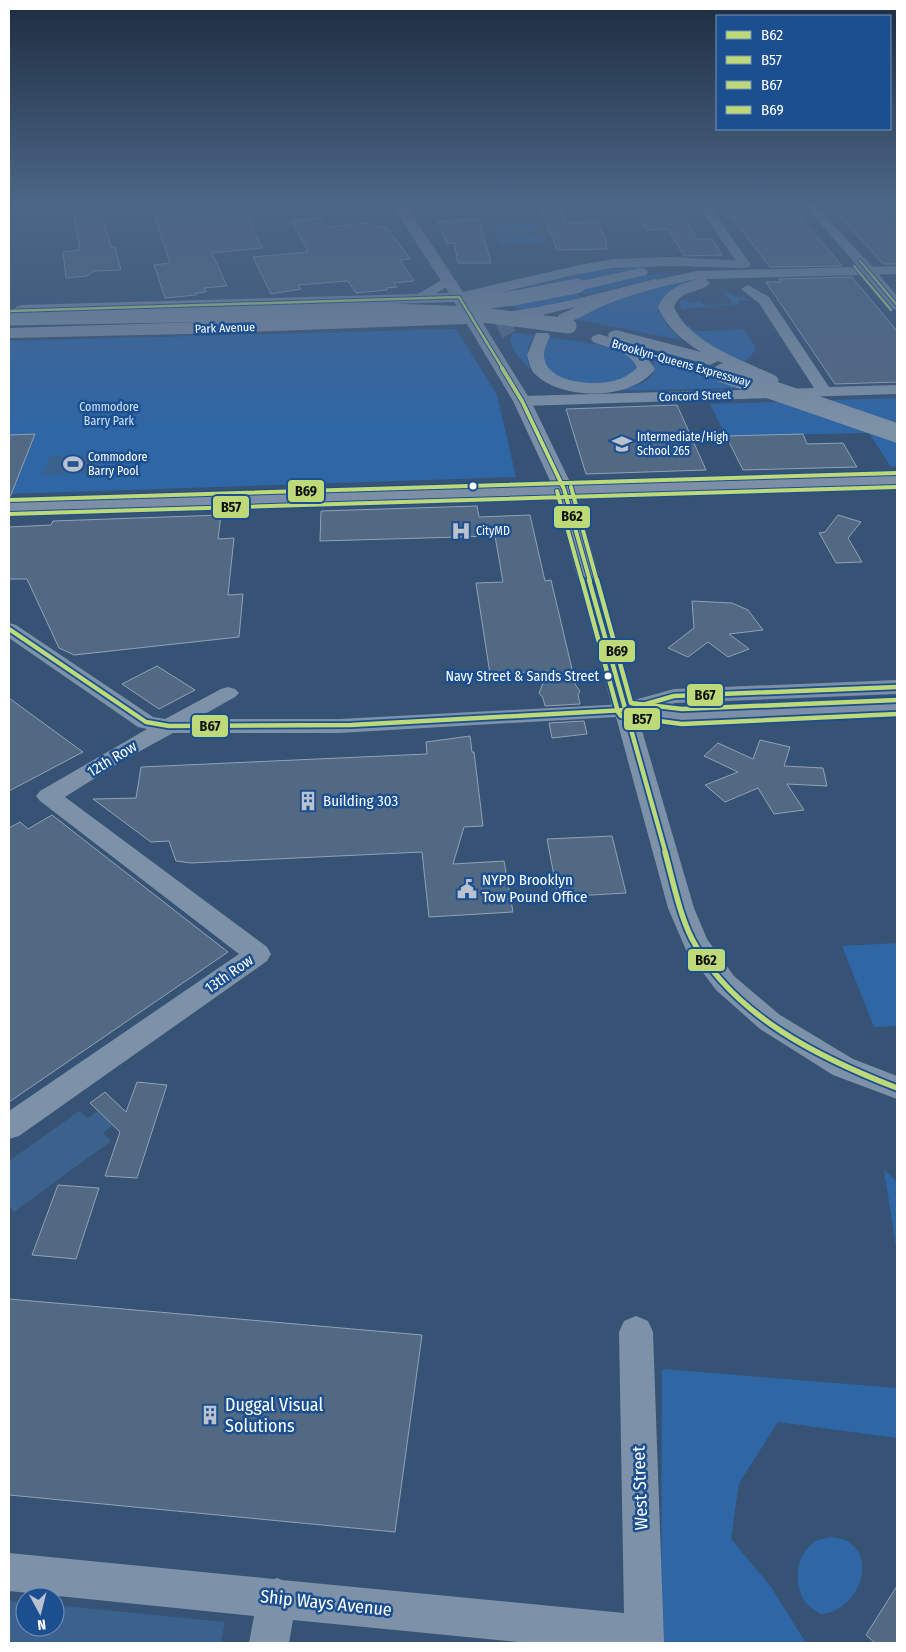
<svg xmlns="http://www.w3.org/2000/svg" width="906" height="1652" viewBox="0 0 906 1652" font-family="'Fira Sans Condensed',sans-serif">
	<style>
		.green { fill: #2f66a5 }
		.water { fill: #3b618d }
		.building { fill: #526984; stroke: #92a2b6 }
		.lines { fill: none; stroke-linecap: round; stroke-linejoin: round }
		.major-tunnel { stroke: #546c89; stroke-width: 15; stroke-dasharray: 15 8; stroke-linecap: butt }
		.minor { fill: #7d92a8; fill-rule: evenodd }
		.major { fill: #7d8ea7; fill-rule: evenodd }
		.highway { fill: #7e92a7; fill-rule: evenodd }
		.highway-bridge-far1 { stroke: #7e92a7; stroke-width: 15 }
		.highway-bridge { stroke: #7e92a7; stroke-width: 19 }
		.bus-1-far3-casing { stroke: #1b4f8f; stroke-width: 4.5 }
		.bus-1-far2-casing { stroke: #1b4f8f; stroke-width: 6 }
		.bus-1-far1-casing { stroke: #1b4f8f; stroke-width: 8 }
		.bus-1-casing { stroke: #1b4f8f; stroke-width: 9 }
		.bus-2-far2-casing { stroke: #1b4f8f; stroke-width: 4.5 }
		.bus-2-far1-casing { stroke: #1b4f8f; stroke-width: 6 }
		.bus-2-casing { stroke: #1b4f8f; stroke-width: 8 }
		.bus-3-casing { stroke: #1b4f8f; stroke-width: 8 }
		.bus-4-far1-casing { stroke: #1b4f8f; stroke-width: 6 }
		.bus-4-casing { stroke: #1b4f8f; stroke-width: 8 }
		.bus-1-far3 { stroke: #bdd978; stroke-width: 2.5 }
		.bus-1-far2 { stroke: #bdd978; stroke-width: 4 }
		.bus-1-far1 { stroke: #bdd978; stroke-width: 4.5 }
		.bus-1 { stroke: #bdd978; stroke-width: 5.5 }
		.bus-2-far2 { stroke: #bdd978; stroke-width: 2.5 }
		.bus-2-far1 { stroke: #bdd978; stroke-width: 4 }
		.bus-2 { stroke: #bdd978; stroke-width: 4.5 }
		.bus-3 { stroke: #bdd978; stroke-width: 4.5 }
		.bus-4-far1 { stroke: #bdd978; stroke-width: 4 }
		.bus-4 { stroke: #bdd978; stroke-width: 4.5 }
		.bus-dot { fill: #fff; stroke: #1b4f8f; stroke-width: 2 }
		.labels { text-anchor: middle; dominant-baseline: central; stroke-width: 5; stroke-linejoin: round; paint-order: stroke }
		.far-street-label { font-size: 12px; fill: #fff; stroke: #1b4f8f }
		.far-park-label { font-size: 12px; fill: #cfe3fa; stroke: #1b4f8f }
		.far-poi-label { font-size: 12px; fill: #fff; stroke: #1b4f8f; text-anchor: start }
		.bus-label { font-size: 14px; fill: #fff; stroke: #1b4f8f; text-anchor: end }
		.street-label { font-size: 15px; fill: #fff; stroke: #1b4f8f }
		.poi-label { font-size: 15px; fill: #fff; stroke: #1b4f8f; text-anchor: start }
		.near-poi-label { font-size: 18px; fill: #fff; stroke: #1b4f8f; text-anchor: start }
		.near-street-label { font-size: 18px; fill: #fff; stroke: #1b4f8f }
		.line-badge { stroke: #1b4f8f; stroke-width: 2 }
		.pale-badge-label { font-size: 14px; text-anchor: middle; font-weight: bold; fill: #111 }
	</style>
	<rect width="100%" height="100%" fill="#365274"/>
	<path class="green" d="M536,224L538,232L497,233L495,225Z
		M540,235L543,243L501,244L499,236Z
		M635,267H651L635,271L637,276L682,272L586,295L579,292L523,304L577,294L581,297L521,312L515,307L495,306L492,296L589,272Z
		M704,278H714C670,284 636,300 682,340L569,318C612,300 657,285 704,278Z
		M722,290L732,295L751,300H738L740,304L681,309L680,302L681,299L690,303L700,301L705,306L733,303Z
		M685,326H690L694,331L744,330L755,346V351L743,363L713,348Z
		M456,329L497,395L516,477L9,494V341Z
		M513,333L535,335C526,346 526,357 530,369C522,360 505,346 513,333Z
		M549,337C570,341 611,344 628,355C632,357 635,363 638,366C630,389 567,387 551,374C540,365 544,349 549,337Z
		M655,361L690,369L745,388L603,391C618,390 663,386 652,362Z
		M897,398V466L891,467L869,433L726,436L710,404Z
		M897,943V1026L874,1027L842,946Z
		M884,1170L897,1182V1253Z
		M662,1369L897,1388V1438L778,1422L739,1483L731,1539L771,1587L806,1643H661Z
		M830,1537C883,1540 864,1611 821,1614C815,1611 809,1607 805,1602C794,1586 795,1556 812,1544C817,1539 824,1539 830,1537Z"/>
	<path class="water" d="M102,454L97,473L43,475L50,456Z
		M79,1111L88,1118L98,1111L113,1125L103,1133L111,1141L14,1212L9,1206V1161Z
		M9,1601L25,1602V1627H55V1605L225,1622L221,1643H9Z"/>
	<path class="building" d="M71,203H95L98,215L102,214L111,247H115L121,270L94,271L87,276L66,278L63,252L80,250Z
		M213,203H242L262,248L212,253L227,286L204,288L206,292L196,293V295L165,298L154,265L170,263L155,218L165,217L163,213L180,211L182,218L219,215Z
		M721,203H780L796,212L842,266L770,267Z
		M828,203H871L897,230V264H883Z
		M560,208L566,223L597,222L607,242H605L608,249L557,250L541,209Z
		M677,211L681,212L697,239H712L722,255L684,256L668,229L646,230L637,212Z
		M319,218L325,227L369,223L372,227L386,226L410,259L400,260L414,281L394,283L397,287L386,288L387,290L356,293L348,281L298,285L301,289L271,294L253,257L308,252L291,221Z
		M479,219L491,263H458L454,243L447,244L438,221Z
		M852,277L897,331V382L835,384L766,282H781L779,279Z
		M677,405L706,470L586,474L566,409Z
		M35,434L10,497H9V435Z
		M803,434L807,444L843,443L857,467L743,470L726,436Z
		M477,506L479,517L530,515L545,581L551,580L576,686L580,691L578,695L580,704L545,706L543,698L539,693L548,671L490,674L476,583L503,582L495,536L320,541L321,511Z
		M221,515L218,539L234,538L228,595L243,594L239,637L74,655L59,648L27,579H9V527L51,525L53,521Z
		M838,515L861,522L848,538L862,562L836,563L821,536L819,533L825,532Z
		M692,601L732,603L748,610L763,630L729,634L749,649L728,657L708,642L688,657L668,648L694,628Z
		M157,666L195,690L159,709L122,684Z
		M9,698L83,752L9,791Z
		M584,721L587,734L552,738L549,723Z
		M470,736L472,752H474L483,826L464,827L453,864L504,861L513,912L429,917L422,852L191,863L176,861L169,841L151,842L93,799L136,798L141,767L427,754L426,742Z
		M760,740L790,747L784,766L823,768L827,786L787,784L804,810L774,814L758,788L725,802L705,785L738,772L704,756L718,743L753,759Z
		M52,815L228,952L9,1102V828L20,822L28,829Z
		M612,836L626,893L558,897L547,839Z
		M137,1082L167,1085L137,1178L105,1176L120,1132L90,1103L105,1092L126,1112Z
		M58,1185L99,1188L76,1259L32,1255Z
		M9,1299L422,1335L395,1532L9,1495Z
		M897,1586V1643H875L866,1635Z"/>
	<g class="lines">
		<path class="major-tunnel" d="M499,331L534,313"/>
		<path class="minor" d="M696,203H708L750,264L748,267H740Z
			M802,203H814L864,258L866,261L864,264H856Z
			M447,277L452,278L454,281L452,284L421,302H411L409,299Z
			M748,285L769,297L829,387L897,385V394L522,406L517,404L514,401L517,398L522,396L814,388L759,303L741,289Z
			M9,623L16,625L153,717L165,719L221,689L228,687L235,689L239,693L235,697L196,719H339L625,704L633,705L636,710L694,908L707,939L734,976L780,1015L853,1059L897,1076V1099L833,1075L760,1029L716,990L686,950L668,908L616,717L339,733H173L122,761L65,797L267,947L271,954L267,961L19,1136L9,1139V1111L239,954L40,801L36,796L40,791L147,729L138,727L9,638Z
			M636,1316L648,1321L653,1332L664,1643H528L293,1620L289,1643H249L254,1616L9,1591V1553L274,1579L277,1578L282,1580L624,1613L619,1332L624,1321Z"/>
		<path class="major" d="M387,203H402L407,207L463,292L579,265L614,259L670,257L749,261L751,264L749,267L744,268L670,266L614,268L579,274L469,300L477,314C537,312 597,293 655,279L660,281L663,284L660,287L525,319L483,323L531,401L571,484L897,474V486L576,496L634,700L674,689L897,680V694L675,703L663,707L682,709L897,700V714L682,725L616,715L613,710L556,496L9,513V501L552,485L513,401L467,324L188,334L9,338V328L462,314L454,302L22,315L16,313L14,310L16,307L22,305L449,293L397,213Z
			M885,203H897V209L887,206Z
			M860,257L865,258L897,296V310L891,308L855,264L853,261L855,258Z"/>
		<path class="highway" d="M897,266V274L705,279L710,283C701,294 681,288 674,307C689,343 743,360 776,376L779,380L776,384L770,385L718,361L710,365L621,341L645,354L655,369C632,401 560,401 534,373C530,369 529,361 527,355L536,333H548L550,336C548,341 544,349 544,355C544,383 594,386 613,381C623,379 630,374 637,368C632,352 608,348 593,342L591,339L593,336L599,334L609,337L608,335L610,332L616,330L701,352C682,340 667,328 658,307C666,289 680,284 698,279C664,285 623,296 592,311C582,316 571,324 559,321L557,318L559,315L584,303L650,281L697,271Z
			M641,268L646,269L648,272L646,275L577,291L572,289L569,286L572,283Z"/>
		<path class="highway-bridge-far1" d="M474,303L520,297L577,286
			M9,318L390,311L474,314L569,326"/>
		<path class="highway-bridge" d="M723,373L897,433"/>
		<defs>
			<path id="bus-1-far3" d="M860,261L897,305
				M9,311L459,297L503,369"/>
			<path id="bus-1-far2" d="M502,368L522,401L564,489L590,581"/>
			<path id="bus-1-far1" d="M589,580L666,854"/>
			<path id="bus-1" d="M665,852C673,881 679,913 692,939C733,1016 820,1058 897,1088"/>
			<path id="bus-2-far2" d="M854,266L891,310"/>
			<path id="bus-2-far1" d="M557,491L582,581
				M9,514L897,487"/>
			<path id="bus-2" d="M582,580L618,712L621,716L682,724L897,714"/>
			<path id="bus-3" d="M9,629L146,722L169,726L351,725L625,710L674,696L897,687"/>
			<path id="bus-4-far1" d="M571,487L597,581
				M9,500L897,473"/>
			<path id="bus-4" d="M597,580L631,703L682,709L897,700"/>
		</defs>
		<use href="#bus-1-far3" class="bus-1-far3-casing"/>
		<use href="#bus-1-far2" class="bus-1-far2-casing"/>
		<use href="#bus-1-far1" class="bus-1-far1-casing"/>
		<use href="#bus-1" class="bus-1-casing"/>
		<use href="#bus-2-far2" class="bus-2-far2-casing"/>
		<use href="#bus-2-far1" class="bus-2-far1-casing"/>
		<use href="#bus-2" class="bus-2-casing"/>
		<use href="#bus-3" class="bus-3-casing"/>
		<use href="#bus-4-far1" class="bus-4-far1-casing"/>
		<use href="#bus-4" class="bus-4-casing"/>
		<use href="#bus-1-far3" class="bus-1-far3"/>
		<use href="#bus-1-far2" class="bus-1-far2"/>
		<use href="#bus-1-far1" class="bus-1-far1"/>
		<use href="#bus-1" class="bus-1"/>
		<use href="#bus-2-far2" class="bus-2-far2"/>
		<use href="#bus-2-far1" class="bus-2-far1"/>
		<use href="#bus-2" class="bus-2"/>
		<use href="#bus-3" class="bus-3"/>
		<use href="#bus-4-far1" class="bus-4-far1"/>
		<use href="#bus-4" class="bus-4"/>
	</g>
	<linearGradient id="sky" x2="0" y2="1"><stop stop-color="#1e2d40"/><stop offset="0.47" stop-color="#4c6688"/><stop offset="1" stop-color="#4c6688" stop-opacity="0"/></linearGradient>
	<rect width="906" height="434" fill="url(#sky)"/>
	<defs>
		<symbol id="school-bare" viewBox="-9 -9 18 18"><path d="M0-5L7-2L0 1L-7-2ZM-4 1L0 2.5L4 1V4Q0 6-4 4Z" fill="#b9c2ce" stroke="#1b4f8f" stroke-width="2.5" paint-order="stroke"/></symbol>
		<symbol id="stadium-bare" viewBox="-9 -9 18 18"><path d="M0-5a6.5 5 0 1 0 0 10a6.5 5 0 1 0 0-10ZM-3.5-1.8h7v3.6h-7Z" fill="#b9c2ce" stroke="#1b4f8f" stroke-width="2.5" paint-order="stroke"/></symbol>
		<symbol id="hospital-bare" viewBox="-9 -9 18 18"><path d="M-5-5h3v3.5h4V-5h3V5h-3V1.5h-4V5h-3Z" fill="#b9c2ce" stroke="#1b4f8f" stroke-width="2.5" paint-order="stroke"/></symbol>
		<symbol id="building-bare" viewBox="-9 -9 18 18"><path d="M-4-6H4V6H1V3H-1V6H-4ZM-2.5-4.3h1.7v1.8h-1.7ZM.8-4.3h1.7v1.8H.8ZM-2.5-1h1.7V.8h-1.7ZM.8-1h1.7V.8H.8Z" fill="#b9c2ce" stroke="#1b4f8f" stroke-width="2.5" paint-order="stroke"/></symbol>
		<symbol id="civic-bare" viewBox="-9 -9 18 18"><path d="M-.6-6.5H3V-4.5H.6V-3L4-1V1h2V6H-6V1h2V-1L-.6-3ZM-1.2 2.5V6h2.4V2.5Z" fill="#b9c2ce" stroke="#1b4f8f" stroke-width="2.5" paint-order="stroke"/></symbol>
	</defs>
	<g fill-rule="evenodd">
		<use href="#school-bare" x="608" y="430" width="28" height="28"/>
		<use href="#stadium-bare" x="59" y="450" width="28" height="28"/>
		<use href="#hospital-bare" x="447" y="517" width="28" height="28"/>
		<use href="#building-bare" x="294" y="787" width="28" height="28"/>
		<use href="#civic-bare" x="453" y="875" width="28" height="28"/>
		<use href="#building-bare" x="196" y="1401" width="28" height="28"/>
	</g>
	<g class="bus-dot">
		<circle cx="473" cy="486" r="4.5"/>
		<circle cx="608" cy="676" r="4.5"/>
	</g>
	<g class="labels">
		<g class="far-street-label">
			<text transform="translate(225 328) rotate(-2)">Park Avenue</text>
			<text transform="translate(681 363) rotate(16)">Brooklyn-Queens Expressway</text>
			<text transform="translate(695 396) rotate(-2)">Concord Street</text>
		</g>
		<g class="far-park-label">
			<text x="109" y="407">Commodore<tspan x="109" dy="14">Barry Park</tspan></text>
		</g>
		<g class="far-poi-label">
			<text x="637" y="437">Intermediate/High<tspan x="637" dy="14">School 265</tspan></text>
			<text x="88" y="457">Commodore<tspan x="88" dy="14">Barry Pool</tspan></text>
			<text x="476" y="531">CityMD</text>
		</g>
		<g class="bus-label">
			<text x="599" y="676">Navy Street &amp; Sands Street</text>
		</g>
		<g class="street-label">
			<text transform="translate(112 759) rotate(-31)">12th Row</text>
			<text transform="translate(229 974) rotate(-35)">13th Row</text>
		</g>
		<g class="poi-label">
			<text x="323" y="801">Building 303</text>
			<text x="482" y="880">NYPD Brooklyn<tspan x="482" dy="17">Tow Pound Office</tspan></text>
		</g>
		<g class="near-poi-label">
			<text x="225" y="1405">Duggal Visual<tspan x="225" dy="21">Solutions</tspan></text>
		</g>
		<g class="near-street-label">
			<text transform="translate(640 1488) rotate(-92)">West Street</text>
			<text transform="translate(326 1603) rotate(6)">Ship Ways Avenue</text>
		</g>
	</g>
	<g class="line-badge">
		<rect x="287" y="479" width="38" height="24" rx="5" fill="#bdd978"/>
		<rect x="212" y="495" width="38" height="24" rx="5" fill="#bdd978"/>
		<rect x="553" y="505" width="38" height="24" rx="5" fill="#bdd978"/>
		<rect x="598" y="639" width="38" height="24" rx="5" fill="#bdd978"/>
		<rect x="686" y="683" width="38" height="24" rx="5" fill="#bdd978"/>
		<rect x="623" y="707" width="38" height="24" rx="5" fill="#bdd978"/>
		<rect x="191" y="714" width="38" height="24" rx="5" fill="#bdd978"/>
		<rect x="687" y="948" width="39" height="24" rx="5" fill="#bdd978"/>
	</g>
	<g class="pale-badge-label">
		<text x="306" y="496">B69</text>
		<text x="231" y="512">B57</text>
		<text x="572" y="521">B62</text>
		<text x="617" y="656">B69</text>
		<text x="705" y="700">B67</text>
		<text x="642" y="724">B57</text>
		<text x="210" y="731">B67</text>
		<text x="706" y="965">B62</text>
	</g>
	<rect width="906" height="1652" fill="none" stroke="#ffffff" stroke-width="20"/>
	<rect x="716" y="15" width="175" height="115" fill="#1b4f8f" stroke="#7695bc"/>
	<rect x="726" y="31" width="25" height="8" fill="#bdd978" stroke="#7695bc"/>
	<text x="761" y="40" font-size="15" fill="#ffffff">B62</text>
	<rect x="726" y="56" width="25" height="8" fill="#bdd978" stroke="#7695bc"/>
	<text x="761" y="65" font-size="15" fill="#ffffff">B57</text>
	<rect x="726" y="81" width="25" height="8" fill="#bdd978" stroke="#7695bc"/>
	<text x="761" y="90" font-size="15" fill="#ffffff">B67</text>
	<rect x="726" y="106" width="25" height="8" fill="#bdd978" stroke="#7695bc"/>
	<text x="761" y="115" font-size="15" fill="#ffffff">B69</text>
	<g transform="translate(40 1612) rotate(173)"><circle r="24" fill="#1b4f8f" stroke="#7695bc"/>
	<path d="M0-4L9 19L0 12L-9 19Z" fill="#b9c2ce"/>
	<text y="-8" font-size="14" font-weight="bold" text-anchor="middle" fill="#ffffff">N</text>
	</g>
</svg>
